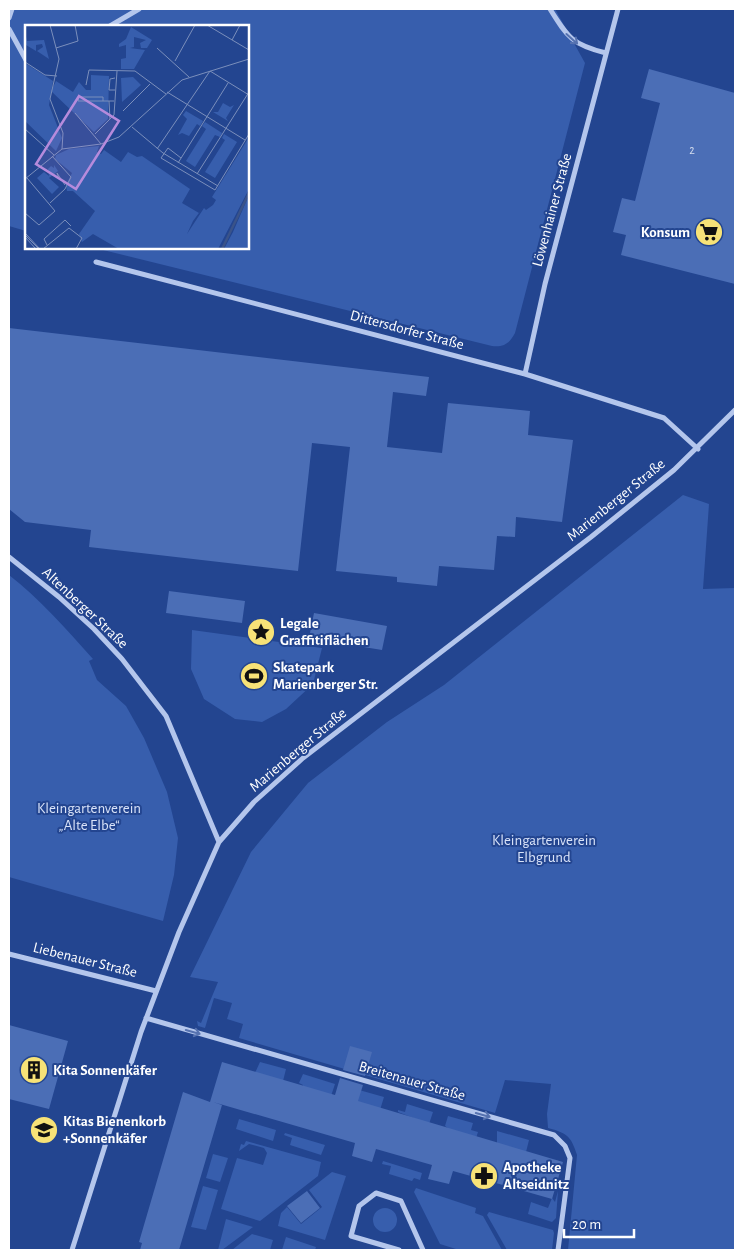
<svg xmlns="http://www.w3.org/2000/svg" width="744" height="1259" viewBox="0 0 744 1259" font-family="'Alegreya Sans',sans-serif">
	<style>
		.green { fill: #375ead }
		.building { fill: #4b6eb6 }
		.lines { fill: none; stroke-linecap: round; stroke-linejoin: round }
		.street { stroke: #b4c6ec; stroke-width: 5 }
		.oneway { stroke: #5672b0 }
		.labels { text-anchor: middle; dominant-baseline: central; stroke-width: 4; stroke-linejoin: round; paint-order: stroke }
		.number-label { font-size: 12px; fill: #d2dbed }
		.street-label { font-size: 15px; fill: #fff; stroke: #234590 }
		.poi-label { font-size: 15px; font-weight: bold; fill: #fff; stroke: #234590; text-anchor: start }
		.park-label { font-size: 15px; fill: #d9e3f9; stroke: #234590 }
		.inset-river { fill: none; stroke: #3a5389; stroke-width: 2.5 }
		.inset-road { fill: none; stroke: #7b8fbc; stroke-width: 1 }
		.view { fill: #b68bdc; fill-opacity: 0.15; stroke: #b68bdc; stroke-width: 2.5 }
		.inset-edge { fill: none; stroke: #fff; stroke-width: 2.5 }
	</style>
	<rect width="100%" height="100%" fill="#234590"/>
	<path class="green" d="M9,9H555L585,63L515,333C509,344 504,347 492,346L95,248H248V26H26V231L9,226Z
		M683,495L709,504L703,589L735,588V1250H568L577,1155C571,1136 567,1133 548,1128L547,1114L551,1084L505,1080L495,1113L239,1038L243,1024L227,1019L232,1003L214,998L205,1028L198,1026L197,1021L201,1023L218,982L190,977L251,852L308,783L387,722L444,685Z
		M9,575C40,599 66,629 93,659L89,661L97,680L126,706L144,738L167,792L178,838L174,875L163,921L9,877Z
		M192,630L322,648L313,684L286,709L262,722L235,719L204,699L191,669Z
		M260,1062L286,1069L283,1081L255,1073Z
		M303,1074L335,1084L331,1096L302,1087L303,1085L299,1083Z
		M352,1088L384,1097L380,1110L351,1101Z
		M407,1104L433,1112L429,1124L398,1112V1110L405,1112Z
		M448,1116L473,1123L471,1130L478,1132L476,1138L449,1129L445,1126Z
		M239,1119L276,1130L273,1141L236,1129Z
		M497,1131L529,1140L526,1152L497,1144Z
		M285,1133L325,1145L321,1155L290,1145L292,1138L284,1135Z
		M246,1141L321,1162L318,1176L260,1221L221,1209L237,1158L263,1165L267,1153L264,1148L249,1144L239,1151L241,1144L244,1145Z
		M213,1154L228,1158L220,1182L206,1178Z
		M383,1161L422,1173L420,1180L414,1178L412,1181L389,1174L391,1166L382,1164Z
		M332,1172L346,1176L325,1240L278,1226L281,1213L287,1207L301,1224L322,1207L309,1190Z
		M203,1186L218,1190L206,1230L191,1227Z
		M416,1188L476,1208L475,1213L483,1216L502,1250H459L440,1244L414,1192Z
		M558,1191L556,1218L552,1222L528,1214L531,1202L548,1208L552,1198L555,1202Z
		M373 1220a12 12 0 1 1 24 0a12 12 0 1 1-24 0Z
		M489,1212L553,1230L554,1233L552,1250H507L487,1215Z
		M226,1219L253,1227L222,1250H218Z
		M252,1234L273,1240L270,1250H232Z
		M286,1237L316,1247L315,1250H282Z"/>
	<path class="building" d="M649,69L735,93V284L621,255L626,235L613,232L622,198L635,201L660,103L641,98Z
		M9,328L429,377L426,396L393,392L387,447L442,453L448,403L530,411L528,435L573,440L562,522L516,517L515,537L497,536L494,570L439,566L437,586L397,582V577L336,571L350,447L312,443L298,571L89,547L91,530L25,522L9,509Z
		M169,591L245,601L242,623L166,613Z
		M314,613L387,626L382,650L309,638Z
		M9,1025L68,1041L49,1109L9,1099Z
		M350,1046L372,1052L365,1076L343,1070Z
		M222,1062L335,1095L340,1078L363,1085L358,1101L563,1162L552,1199L453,1171L449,1184L428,1179L432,1165L376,1149L372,1162L352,1156L355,1143L213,1102L222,1105L179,1250H140L142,1243L139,1242L183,1092L210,1102Z
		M307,1191L320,1208L301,1223L287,1206Z"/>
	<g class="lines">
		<path class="street" d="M550,9C568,38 573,45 606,53
			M9,18L12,9
			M110,26L139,9
			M9,29L26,60
			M96,262L525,374L664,418L698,449
			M525,374L545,284L618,9
			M9,557L59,597L94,629L122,659L166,716L219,842
			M9,954L156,991
			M146,1018L554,1135L565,1146L570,1158L558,1250
			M72,1250L141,1032L179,932L219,842L254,802L303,758L591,537L674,470L735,410
			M399,1250L351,1236L359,1206L376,1193L401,1201L423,1250"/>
	</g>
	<defs><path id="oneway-shaft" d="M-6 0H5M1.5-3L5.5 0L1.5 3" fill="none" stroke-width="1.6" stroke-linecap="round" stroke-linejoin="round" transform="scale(1.25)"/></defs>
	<g class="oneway">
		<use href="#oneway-shaft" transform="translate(572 39) rotate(42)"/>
		<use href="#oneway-shaft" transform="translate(193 1032) rotate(16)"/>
		<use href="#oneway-shaft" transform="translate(483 1115) rotate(16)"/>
	</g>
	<defs>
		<symbol id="supermarket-disc" viewBox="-11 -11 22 22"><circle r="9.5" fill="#f7e277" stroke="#234590"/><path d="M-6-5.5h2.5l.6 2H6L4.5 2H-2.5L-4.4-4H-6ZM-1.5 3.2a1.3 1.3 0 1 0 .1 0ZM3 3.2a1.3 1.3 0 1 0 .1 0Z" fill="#111"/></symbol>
		<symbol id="sight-disc" viewBox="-11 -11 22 22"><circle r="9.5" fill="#f7e277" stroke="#234590"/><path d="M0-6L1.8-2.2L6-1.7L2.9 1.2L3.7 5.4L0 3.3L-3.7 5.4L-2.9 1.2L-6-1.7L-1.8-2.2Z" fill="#111"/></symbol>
		<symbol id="stadium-disc" viewBox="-11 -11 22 22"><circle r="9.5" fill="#f7e277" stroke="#234590"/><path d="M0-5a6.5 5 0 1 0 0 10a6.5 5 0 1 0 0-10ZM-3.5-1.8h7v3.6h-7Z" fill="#111"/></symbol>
		<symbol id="building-disc" viewBox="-11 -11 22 22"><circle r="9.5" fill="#f7e277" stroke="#234590"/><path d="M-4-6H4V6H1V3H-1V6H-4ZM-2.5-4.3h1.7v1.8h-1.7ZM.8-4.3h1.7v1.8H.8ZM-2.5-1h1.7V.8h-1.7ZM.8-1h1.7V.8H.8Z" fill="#111"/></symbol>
		<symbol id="school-disc" viewBox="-11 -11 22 22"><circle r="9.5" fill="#f7e277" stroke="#234590"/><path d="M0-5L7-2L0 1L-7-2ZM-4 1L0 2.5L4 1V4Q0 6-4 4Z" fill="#111"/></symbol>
		<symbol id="pharmacy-disc" viewBox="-11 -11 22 22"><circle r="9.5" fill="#f7e277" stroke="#234590"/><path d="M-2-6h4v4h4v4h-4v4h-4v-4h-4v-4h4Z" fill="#111"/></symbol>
	</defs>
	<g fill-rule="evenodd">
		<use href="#supermarket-disc" x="693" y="216" width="32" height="32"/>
		<use href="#sight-disc" x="245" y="616" width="32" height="32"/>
		<use href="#stadium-disc" x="238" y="660" width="32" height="32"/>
		<use href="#building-disc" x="18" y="1054" width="32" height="32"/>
		<use href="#school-disc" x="28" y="1114" width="32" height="32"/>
		<use href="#pharmacy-disc" x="468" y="1160" width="32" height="32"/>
	</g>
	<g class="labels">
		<g class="number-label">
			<text x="692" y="150">2</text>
		</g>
		<g class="street-label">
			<text transform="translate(552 210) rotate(-75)">Löwenhainer Straße</text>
			<text transform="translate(407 330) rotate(15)">Dittersdorfer Straße</text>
			<text transform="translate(616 500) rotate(-39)">Marienberger Straße</text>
			<text transform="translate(85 608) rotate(43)">Altenberger Straße</text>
			<text transform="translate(298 750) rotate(-40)">Marienberger Straße</text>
			<text transform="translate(85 960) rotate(14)">Liebenauer Straße</text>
			<text transform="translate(412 1081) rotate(16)">Breitenauer Straße</text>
		</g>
		<g class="poi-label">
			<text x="690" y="232" text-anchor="end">Konsum</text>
			<text x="280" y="623">Legale<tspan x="280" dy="17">Graffitiflächen</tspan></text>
			<text x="273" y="667">Skatepark<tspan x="273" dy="17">Marienberger Str.</tspan></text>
			<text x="53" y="1070">Kita Sonnenkäfer</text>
			<text x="63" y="1121">Kitas Bienenkorb<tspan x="63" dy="17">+Sonnenkäfer</tspan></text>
			<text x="503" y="1167">Apotheke<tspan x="503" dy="17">Altseidnitz</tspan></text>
		</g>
		<g class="park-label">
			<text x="89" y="808">Kleingartenverein<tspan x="89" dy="17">„Alte Elbe“</tspan></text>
			<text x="544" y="840">Kleingartenverein<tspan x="544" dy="17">Elbgrund</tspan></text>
		</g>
	</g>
	<g transform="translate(25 25)">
		<rect width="224" height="224" fill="#234590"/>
		<path d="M106,2L127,15L122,23H116L115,18L121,15L109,12V22L105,23L120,25L109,44H96V34L101,33V20L94,22V19L101,14ZM0,7L2,16L19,15L24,34L12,26L18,22L17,19L11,20V26L1,20L0,22ZM0,38L28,56L24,80L37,113L31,126L0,96ZM66,50L84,51L83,94L69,107L26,66L31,56L48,67L54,57L61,65H66ZM96,53L108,52L116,60L97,77ZM198,78L205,82L209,80L201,93L203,96L188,87H193ZM161,86L178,96L175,101L172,99L164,111L157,108L153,110L162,94L158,90ZM180,97L197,108L195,112L190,110L170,142L161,136L181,104L177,101ZM199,109L212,117L190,153L180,147L200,115L197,113ZM224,112V164L193,224H94L68,209L57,217L54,209L70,186L48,166H42L41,160L47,148L30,134L31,130L44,124L74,121L72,127L76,129L79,125L96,137L103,127L112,132L117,131L165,164L157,178L174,188L182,177L168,196L162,209L179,183L181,185L188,180L191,175L187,172ZM29,140L33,146L24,153L34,162L27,169L12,153L19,147L24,151L23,144L26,141L29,143ZM224,170V224H199L208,207Z" fill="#375ead"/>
		<path class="inset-river" d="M197,224L224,168"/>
		<path class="inset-road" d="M25,0L34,34L25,74L38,108L37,124M182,0L224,25M207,15L215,0M31,23L53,16L50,0M132,23L164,52M150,36L170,0M0,37L20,50L32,51M61,60L64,45L110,46L141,69M90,65H84L85,54L90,53M142,67L220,115M53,76H89M53,76L54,72H78V76M84,76L85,94M98,86L125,59M50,88L76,119M107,102L138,128L193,161M0,104L29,130M70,109L89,90L92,46M132,124L185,46L224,70M156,133L143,123L136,133L190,165L224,109M153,138L203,58M172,149L224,67M0,154L37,124L76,119L94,112L157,55L224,34M34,154L32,148L40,160M25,178L40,164L46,152L27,131M0,188L14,200L30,186L2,153M0,208L15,224M0,210L14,224M0,212L11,224M22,220L19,214L40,195L46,201M18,224L44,203L57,213L51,224"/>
		<path class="view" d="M54,71L94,96L51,164L11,139Z"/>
		<rect width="224" height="224" class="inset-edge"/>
	</g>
	<rect width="744" height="1259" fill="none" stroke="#ffffff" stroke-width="20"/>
	<path d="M564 1229v8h70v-8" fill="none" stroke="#ffffff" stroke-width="2.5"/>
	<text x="572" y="1229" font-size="15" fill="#ffffff" stroke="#234590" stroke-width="4" paint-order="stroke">20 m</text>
</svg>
